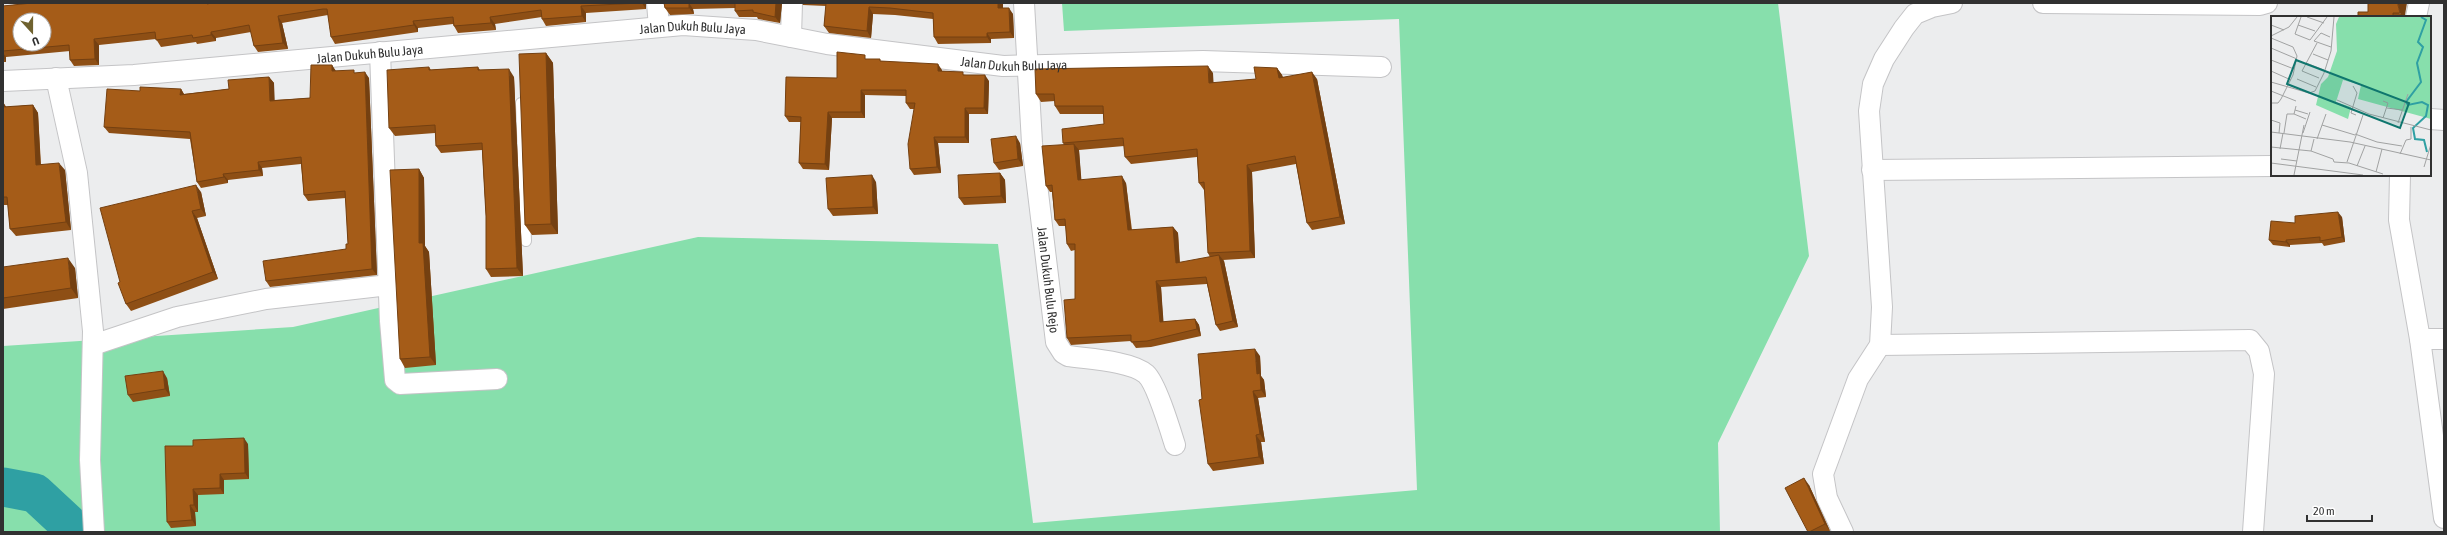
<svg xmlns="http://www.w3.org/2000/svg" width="2447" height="535" viewBox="0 0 2447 535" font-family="'Asap Condensed',sans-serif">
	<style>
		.green { fill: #87dfac }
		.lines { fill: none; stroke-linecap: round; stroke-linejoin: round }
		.river { stroke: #2fa0a3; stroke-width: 39 }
		.lane-casing { stroke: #c4c4c6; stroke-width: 12 }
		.street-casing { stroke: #c4c4c6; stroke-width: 22 }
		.lane { stroke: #fff; stroke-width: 10 }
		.street { stroke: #fff; stroke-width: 20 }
		.wall { fill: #8e4f15; fill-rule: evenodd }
		.shaded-wall { fill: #744011 }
		.building { fill: #a55c18; stroke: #744011; fill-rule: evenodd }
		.labels { text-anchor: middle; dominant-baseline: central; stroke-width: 4; stroke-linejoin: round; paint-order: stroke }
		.street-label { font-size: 13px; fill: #313131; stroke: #fff }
		.inset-river { fill: none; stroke: #2fa0a3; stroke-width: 2 }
		.inset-road { fill: none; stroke: #a1a2a2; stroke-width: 1 }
		.view { fill: #0f766e; fill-opacity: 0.15; stroke: #0f766e; stroke-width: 2 }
		.inset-edge { fill: none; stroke: #313131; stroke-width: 2 }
	</style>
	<rect width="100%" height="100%" fill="#ecedee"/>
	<path class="green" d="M1062,3H1778L1809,256L1718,443L1720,532H3V346L293,327L698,237L998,244L1033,523L1417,490L1399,19L1064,31Z"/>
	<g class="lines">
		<path class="river" d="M3,487L35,493L77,532"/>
		<defs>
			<path id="lane" d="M521,103L526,241"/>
			<g id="street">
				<path d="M657,3L659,27"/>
				<path id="s1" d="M1024,3L1032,143L1056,342L1063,353L1068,356C1088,359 1131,361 1146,374C1156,383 1170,429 1175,445"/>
				<path d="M2043,3L2260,5L2267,3"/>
				<path d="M2416,17L2419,3"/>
				<path d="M791,37L792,3"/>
				<path d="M380,52L390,321L395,380L400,384L497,379"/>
				<path d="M56,78L77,173L93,331L90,460L94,532"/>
				<path id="s2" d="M3,81L134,75L683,25L756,30L827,44L1003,66L1203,61L1381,67"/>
				<path d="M2430,119L2444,120"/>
				<path d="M1872,170L2272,166"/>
				<path d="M2400,175L2399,220L2420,339L2444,518"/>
				<path d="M2420,339H2444"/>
				<path d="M93,345L177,317L266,299L389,285"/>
				<path d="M1880,345L2250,340L2259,351L2264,374L2253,532"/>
				<path d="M1843,532L1827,498L1823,474L1858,379L1880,345L1882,307L1869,111L1873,84L1884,59L1904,28L1915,14L1932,7L1952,3"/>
			</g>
		</defs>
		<use href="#lane" class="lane-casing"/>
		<use href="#street" class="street-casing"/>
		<use href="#lane" class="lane"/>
		<use href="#street" class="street"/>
	</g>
	<path class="wall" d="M32,3H646V9L586,13V22L546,26L542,19V17L495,24L496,30L458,33L454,26L453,24L418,28V32L335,44L331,37L328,15L282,23L288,49L258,52L254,46L251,32L216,38V41L197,44L196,42L161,47L156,39L99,45V65L74,66L70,60V51L6,57V62H3V5V6Z
		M664,3H782L780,23L758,19L757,17H739L735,11V8L693,9L694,14L670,15L665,8Z
		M802,3H1003V8L1013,14L1014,38L991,39V43L938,44L934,37L933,19L895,15L873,14L871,38L829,33L824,26L826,6L803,5Z
		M2368,3L2405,15V17H2358L2368,12Z
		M546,53L553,63L558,234L532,235L525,225Z
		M868,59L942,70V71L966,75L989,81L988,114H969V143H938L941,173L914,175L910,169L914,109H910L906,103V96L865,95V118H832L829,170L803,169L799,163L801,122H789L785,116Z
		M332,65L335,71L356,73L369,78L377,275L270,287L266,281L346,249L348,244L346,198L308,201L304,195L301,164L262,168L263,176L228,180V183L201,188L197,182L190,139L109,133L104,127L140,91L181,89L184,94L229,89L269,77L274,83V100L310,98Z
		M429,67L431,70L478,67L480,70L514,77L523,276L491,277L486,269V216L482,150L441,153L436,146L435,133L395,136L389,128Z
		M1277,68L1282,75L1283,77L1317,79L1345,224L1312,230L1307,223L1296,164L1252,172L1255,258L1223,260L1224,261L1238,327L1220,331L1216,325L1207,284L1161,287L1163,322L1195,319L1199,325L1201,336L1151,347L1136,348L1131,341L1071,345L1067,338L1075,299V250L1071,251L1067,244L1066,226H1059L1055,220L1052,192H1050L1046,186L1064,144L1063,143L1104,124L1103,114H1060L1055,106V101L1041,102L1036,94L1213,73V83L1256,79ZM1124,146L1125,157L1131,164L1197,157L1199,183L1204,190H1205L1208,253L1210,257L1180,263L1178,233L1173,227L1132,230L1126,183L1081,180L1079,150Z
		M3,102L6,107L33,105L38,113L41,165L65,170L71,230L16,236L10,229L8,205H3Z
		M1020,143L1023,166L999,170L994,163Z
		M419,169L424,178L425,246L429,252L436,365L405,368L400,359Z
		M1000,173L1005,180L1006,203L964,205L959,198Z
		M876,182L878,214L833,216L828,209Z
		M201,192L206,216L197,218L218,279L131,311L126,304L120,282Z
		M2342,217L2345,242L2324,246L2322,243L2290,245V247L2273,245L2269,240L2295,223Z
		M3,267L75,268L78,298L3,309Z
		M1260,356L1261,376L1264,380L1266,397L1258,398L1265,442H1261L1264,464L1213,471L1208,464Z
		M167,378L170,396L133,402L128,395Z
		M248,444L249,479L224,480V494L198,495V512H195L196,526L171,528L167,522L193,446Z
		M1809,485L1830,531L1827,532H1808Z"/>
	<path class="shaded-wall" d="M642,3H646V9Z
		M689,3L693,9L694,14L689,8Z
		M776,3H782L780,23L775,17Z
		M998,3H1003V15L998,8Z
		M2398,3H2407L2405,15V17H2402L2400,13L2398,5Z
		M581,6L586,13V22L582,16Z
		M869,7L873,14L871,38L867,31Z
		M1009,8L1013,14L1014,38L1010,32Z
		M278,16L282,23L288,49L283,43Z
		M490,17L495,24L496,30L491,23Z
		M413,21L418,28V32L414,25Z
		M211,32L216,38V41L211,35Z
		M987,33L991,39V43L987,37Z
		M94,39L99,45V65L95,59Z
		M3,53L6,57V62L3,57Z
		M546,53L553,63L558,234L551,224Z
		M938,64L942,70V77L938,71Z
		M332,65L336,71H332Z
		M1208,66L1213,73L1214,91L1209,83Z
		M1277,68L1282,75L1284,85L1279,78Z
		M509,69L514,77L523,276L517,268Z
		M365,72L369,78L377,275L372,269Z
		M1312,72L1317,79L1345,224L1340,217Z
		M985,75L989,81L988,114L984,108Z
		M269,77L274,83L275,107L270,101Z
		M181,89L185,96L180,95Z
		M861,90L865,95V118L861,112Z
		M3,102L8,110L3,107Z
		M33,105L38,113L41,173L36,165Z
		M965,108L969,114V143L965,137Z
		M828,112L832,118L829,170L825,164Z
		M1016,136L1020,143L1023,166L1018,159Z
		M934,137L938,143L941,173L937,167Z
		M1074,144L1079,150L1082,187L1078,180Z
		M258,162L262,168L263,176L259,170Z
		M59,163L65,170L71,230L66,222Z
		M1247,165L1252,172L1255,258L1250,251Z
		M419,169L424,178L425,246L429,252L436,365L430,357L419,243Z
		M1000,173L1005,180L1006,203L1001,196Z
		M223,174L228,180V183L224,177Z
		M872,175L876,182L878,214L873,207Z
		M1122,176L1126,183L1132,237L1128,230Z
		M196,185L201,192L206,216L201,209Z
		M192,211L197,218L218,279L213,272Z
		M2338,212L2342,217L2345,242L2342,237Z
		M1173,227L1178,233L1180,270L1176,263Z
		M2286,240L2290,245V247L2286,242Z
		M1219,255L1224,261L1238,327L1233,321Z
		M68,258L75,268L78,298L71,288Z
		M1156,281L1161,287L1164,328L1160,322Z
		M1195,319L1199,325L1201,336L1197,329Z
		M1255,349L1260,356L1261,376L1264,380L1266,397L1261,390L1257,374Z
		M163,371L167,378L170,396L165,389Z
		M1253,391L1258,398L1265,442L1260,434Z
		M1256,435L1261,442L1264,464L1259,457Z
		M244,438L248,444L249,479L245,473Z
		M220,474L224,480V494L220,488Z
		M1804,478L1809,485L1830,531L1825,524Z
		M193,489L198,495V512L194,505Z
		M190,505L195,512L196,526L192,520Z"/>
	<path class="building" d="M32,3H207V4L212,3H639L581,6L582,16L542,19L541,10L490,17L491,23L454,26L453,17L413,21L414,25L331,37L327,9H323L278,16L283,43L254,46L249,25L211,32V35L193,38L192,35L156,40L155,32L94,39L95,59L70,60L69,45L3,51V6ZM20,20H44V44H20Z
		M664,3H689V8H665Z
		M735,3H776L775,17L753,12V10L735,11Z
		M826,3H998V8H1009L1010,32L987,33V37H934L933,13L890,8L869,7L867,31L824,26Z
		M2368,3H2398V5L2400,13H2393V17H2358V12H2368Z
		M837,52L865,55V59H880V61L938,64V71L963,72V75H985L984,108H965V137H934L937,167L910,169L908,144L915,103H906V90H861V112H828L825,164L799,163L801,117L785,116L786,77L837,78Z
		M546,53L551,224L525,225L519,54Z
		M311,65H332V71L354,70V73L365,72L372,269L266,281L263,261L346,249V244H348L345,191L304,195L301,157L258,162L259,170L223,174L224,177L197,182L190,132L104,127L107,89L140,91V87L181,89L180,95L229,89L228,80L269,77L270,101L310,98Z
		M1208,66L1209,83L1256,79L1254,67L1277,68L1279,78L1312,72L1340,217L1307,223L1295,156L1247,165L1250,251L1208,253L1204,182L1199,183L1197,149L1125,157L1123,138L1063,143L1062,129L1104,124L1103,106H1055L1054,94H1036L1035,69Z
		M429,67V70L478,67V70L509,69L517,268L486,269V216L482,143L436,146L435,125L389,128L387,70Z
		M3,102V107L33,105L36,165L59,163L66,222L10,229L7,197H3Z
		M1016,136L1018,159L994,163L991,139Z
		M1074,144L1078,180L1122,176L1128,230L1173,227L1176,263L1219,255L1233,321L1216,325L1206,277L1156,281L1160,322L1195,319L1197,329L1147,341L1131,342V335L1067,338L1064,300L1075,299V244H1067L1065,219L1055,220L1052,185L1046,186L1042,146Z
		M419,169V243H423L430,357L400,359L390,170Z
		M1000,173L1001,196L959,198L958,175Z
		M872,175L873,207L828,209L826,178Z
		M196,185L201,209L192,211L213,272L126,304L118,283L120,282L100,208Z
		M2338,212L2342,237L2320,241V237L2286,240V242L2269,240L2271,221L2295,223V216Z
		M68,258L71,288L3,298V267Z
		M1255,349L1257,374L1260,373L1261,390L1253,391L1260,434L1256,435L1259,457L1208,464L1199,400L1202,399L1198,354Z
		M163,371L165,389L128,395L125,376Z
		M244,438L245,473L220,474V488L193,489L194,505H190L192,520L167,522L165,446H193V440Z
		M1804,478L1825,524L1809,532H1808L1785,488Z"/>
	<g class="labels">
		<g class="street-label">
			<text stroke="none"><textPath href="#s2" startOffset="692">Jalan Dukuh Bulu Jaya</textPath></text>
			<text stroke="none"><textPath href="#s2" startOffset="368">Jalan Dukuh Bulu Jaya</textPath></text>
			<text stroke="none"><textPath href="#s2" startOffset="1016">Jalan Dukuh Bulu Jaya</textPath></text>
			<text stroke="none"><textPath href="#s1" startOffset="278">Jalan Dukuh Bulu Rejo</textPath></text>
		</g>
	</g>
	<g transform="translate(2271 16)">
		<rect width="160" height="160" fill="#ecedee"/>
		<path d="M68,1H160V103L87,83L90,69L72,64L65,86L80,91L77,103L45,89L50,68L57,61L66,35L65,8Z" fill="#87dfac"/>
		<path class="inset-river" d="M150,1L155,4L147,26L152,31L146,47L150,66L135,86L137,89L151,86L157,89L155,100L142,112L144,123L153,124L156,136"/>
		<path class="inset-road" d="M30,1L24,18L39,24L56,1M36,1L53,7M0,9L13,14M27,9L44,15M0,20L18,11L26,1M59,21L50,17L43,25L60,31M0,22L22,31L26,40L22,59L10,83L7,87H0M46,27L31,55L48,62M0,32L26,43M42,38L57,44M0,44L23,53M35,47L53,54M0,55L20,64M26,63L45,71M0,66L38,77L44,75L53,57L60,35L63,1M82,70L86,77L80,97L85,99M0,75L25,85M66,84L98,98L160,114M116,92L131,94M24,94L37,98M23,98L35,103M112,102L117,87L112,85M0,104L9,107L8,117M127,107L137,78M51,109L84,119M0,116L79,126L160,144M13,117L16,98H23L25,90M32,117L39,96M84,118L106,126L131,130M46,123L55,98M0,131L40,135L62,143L63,146L78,147L112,158M9,133L12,117M40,135L43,123M129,138L135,124L140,123V111M10,143L26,145M76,146L92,99M0,147L92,159M86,150L94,130M153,151L160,128M105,156L111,133M23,159L33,109"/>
		<path class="view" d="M25,44L138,87L129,112L16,68Z"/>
		<rect width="160" height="160" class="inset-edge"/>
	</g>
	<rect width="2447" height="535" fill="none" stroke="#313131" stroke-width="8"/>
	<g transform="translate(32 32) rotate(159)"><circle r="19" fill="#ffffff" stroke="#adadad"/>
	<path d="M0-3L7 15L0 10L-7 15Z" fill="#6f622f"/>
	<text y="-6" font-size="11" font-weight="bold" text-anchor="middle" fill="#313131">U</text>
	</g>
	<path d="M2307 515v6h65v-6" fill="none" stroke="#313131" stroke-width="2"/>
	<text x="2313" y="515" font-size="12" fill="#313131" stroke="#ffffff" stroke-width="3" paint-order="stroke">20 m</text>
</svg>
